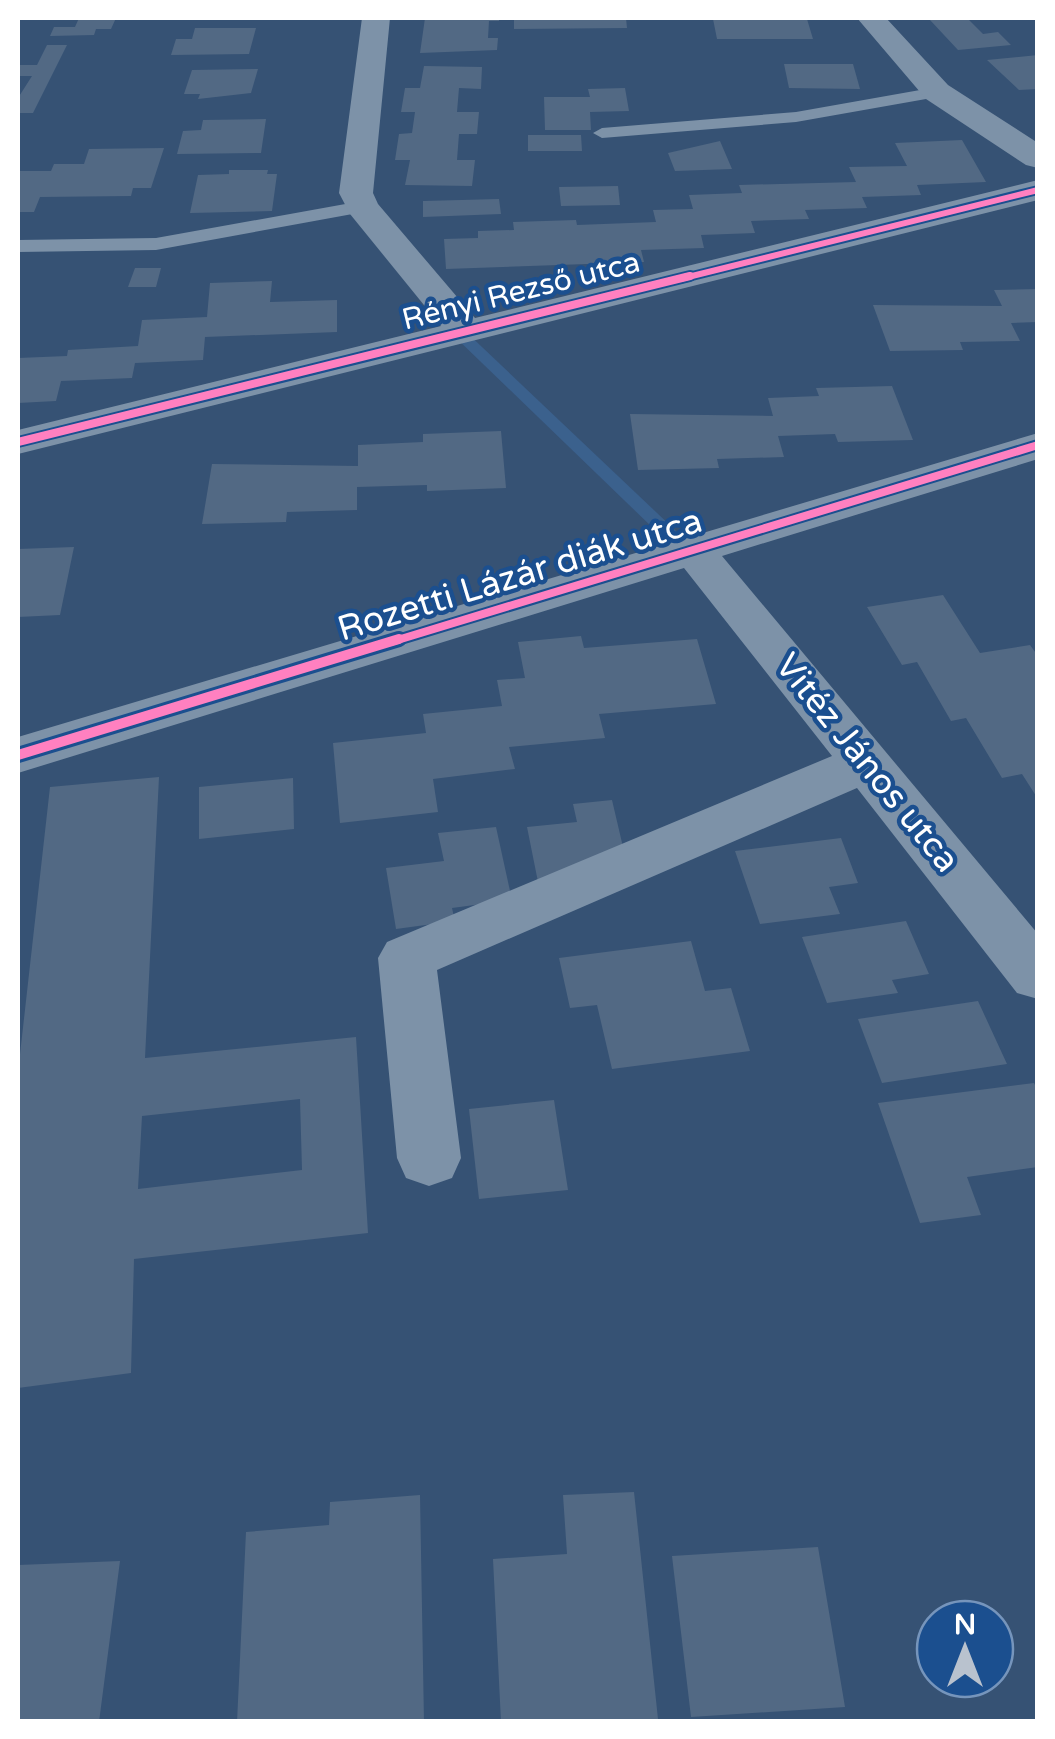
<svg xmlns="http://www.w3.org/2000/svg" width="1055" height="1739" viewBox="0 0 1055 1739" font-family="'Varela Round',sans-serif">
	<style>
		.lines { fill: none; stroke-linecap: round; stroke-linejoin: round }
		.stream { fill: #3b618d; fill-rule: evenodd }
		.building { fill: #526984; fill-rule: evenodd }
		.service { fill: #7d92a8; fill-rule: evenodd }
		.minor { fill: #7d92a8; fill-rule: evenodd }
		.cycleway-far2-casing { stroke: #1b4f8f; stroke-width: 10 }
		.cycleway-far1-casing { stroke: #1b4f8f; stroke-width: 12 }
		.cycleway-casing { stroke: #1b4f8f; stroke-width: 16 }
		.cycleway-far2 { stroke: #ff80c0; stroke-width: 6 }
		.cycleway-far1 { stroke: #ff80c0; stroke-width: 8 }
		.cycleway { stroke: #ff80c0; stroke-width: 10 }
		.labels { text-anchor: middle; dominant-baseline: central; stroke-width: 9; stroke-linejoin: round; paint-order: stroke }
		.far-street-label { font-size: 30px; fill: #fff; stroke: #1b4f8f }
		.street-label { font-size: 35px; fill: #fff; stroke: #1b4f8f }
	</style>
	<rect width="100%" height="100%" fill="#365274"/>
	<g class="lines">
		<path class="stream" d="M453,329H463L695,549V557H683L453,335Z"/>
	</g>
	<path class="building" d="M79,18H116L111,29H96L94,35L50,36L54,27H75Z
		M425,18H499V21H489L488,38H498L497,50L420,53Z
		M514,18H626L627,28L514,29Z
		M967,18L983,34L998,32L1011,45L958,50L930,20Z
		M713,19H807L813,39H717Z
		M195,28H256L249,54L171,55L176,39H192Z
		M47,45H67L33,113H18V98L32,76H18V65H37Z
		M1038,55V89L1019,90L987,60Z
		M784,64H853L860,89L789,88Z
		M424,66L482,67L481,89L459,88L457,112H479L477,134H459L457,160H475L472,186L405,185L410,160H395L399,134L412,133L415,112H401L405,88H420Z
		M258,69L251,93L198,99L200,94H184L192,70Z
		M625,88L629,111L590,112L591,130H545L544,97H590L588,89Z
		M266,119L261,153L177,154L183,131L201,130L203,120Z
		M528,135H581L582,151H528Z
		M962,140L986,182L917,185L921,195L862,197L867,208L805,210L809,219L751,221L755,233L701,235L704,248L641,250L644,262L446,269L444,239L478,238V231L514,230L513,222L576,220L577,225L656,222L653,210L693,209L689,195L742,193L739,185L856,182L849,167L907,166L895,143Z
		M720,141L732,169L675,171L668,153Z
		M164,148L151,188H133L131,196L40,197L34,212H18V171H51L54,164H84L89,149Z
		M229,170H268L267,174H277L272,211L190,213L198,175L229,174Z
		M618,186L620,205L561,206L559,187Z
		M499,199L501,214L423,217V201Z
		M135,268H161L156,287H128Z
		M272,281L270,302L337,300V332L205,337L203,360L135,363L132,378L61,381L56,401L18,403V358L67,356L68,350L138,346L142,320L207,317L210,283Z
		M1038,289V322L1011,323L1020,341L960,342L963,350L890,351L873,305L1002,306L994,290Z
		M892,386L913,440L838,442L835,434L778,436L784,457L717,459L719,468L638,470L630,414L773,416L768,398L819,396L816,388Z
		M501,431L506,488L427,491V485L357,487V510L287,512L286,522L202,524L212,464L358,466V445L423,442V434Z
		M74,547L60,615L18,617V549Z
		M943,595L980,653L1030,645L1038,656V799L1022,774L1002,778L966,718L951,721L917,662L902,665L867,607Z
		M581,636L584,648L697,639L716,704L599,714L605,738L509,747L515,769L433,779L438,812L340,823L333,743L426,733L423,714L502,706L497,680L525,678L518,642Z
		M159,777L145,1058L356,1037L368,1233L134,1259L131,1373L18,1388V1072L50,787ZM300,1099L302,1170L138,1189L142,1116Z
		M293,778L294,829L199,839V787Z
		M612,800L623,847L538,882L527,827L577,822L573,804Z
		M496,827L512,900L452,908L455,921L396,929L386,868L444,861L438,833Z
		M841,838L858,883L829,887L840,914L760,924L735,851Z
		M906,921L929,974L892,980L898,993L827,1003L802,937Z
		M691,941L705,991L731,988L750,1051L612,1069L597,1005L570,1008L559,958Z
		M978,1001L1007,1064L882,1083L858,1019Z
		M1034,1083L1038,1091V1167L967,1177L981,1215L920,1223L878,1103Z
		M554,1100L568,1190L479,1199L469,1109Z
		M634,1492L658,1719L501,1722L493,1559L567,1554L563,1495Z
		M420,1495L424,1722H237L246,1532L329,1525L330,1502Z
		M818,1547L845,1707L691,1717L672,1556Z
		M120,1561L99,1722H18V1565Z"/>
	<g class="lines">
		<path class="service" d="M937,87L945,92L943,96L796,122L602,138L593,133L602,128L796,112Z
			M362,201L371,207L369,211L156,250L18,252V240L156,238Z"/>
		<path class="minor" d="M362,18H390L373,193L378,204L475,318L1038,180V200L18,454V430L441,326L350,214L339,193Z
			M857,18H886L948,85L1038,143V168L1026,165L926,99Z
			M1038,433V459L722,556L1038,934V999L1017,993L857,788L437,970L461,1158L452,1178L429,1186L406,1178L397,1158L378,958L387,942L832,756L684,568L18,773V737Z"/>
		<defs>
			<path id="cycleway-far2" d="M680,279L1038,190"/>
			<path id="cycleway-far1" d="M18,442L690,276
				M391,642L1038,445"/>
			<path id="cycleway" d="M18,755L399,639"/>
		</defs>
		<use href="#cycleway-far2" class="cycleway-far2-casing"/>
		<use href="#cycleway-far1" class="cycleway-far1-casing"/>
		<use href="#cycleway" class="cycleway-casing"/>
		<use href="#cycleway-far2" class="cycleway-far2"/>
		<use href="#cycleway-far1" class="cycleway-far1"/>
		<use href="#cycleway" class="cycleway"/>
	</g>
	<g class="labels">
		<g class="far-street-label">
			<text transform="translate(521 291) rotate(-14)">Rényi Rezső utca</text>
		</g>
		<g class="street-label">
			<text transform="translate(520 575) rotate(-17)">Rozetti Lázár diák utca</text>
			<text transform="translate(867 763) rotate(51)">Vitéz János utca</text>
		</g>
	</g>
	<rect width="1055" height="1739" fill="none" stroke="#ffffff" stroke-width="40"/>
	<g transform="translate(965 1649)"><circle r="48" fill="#1b4f8f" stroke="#7695bc" stroke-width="2.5"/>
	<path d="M0-8L18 38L0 25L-18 38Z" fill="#b9c2ce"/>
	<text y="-15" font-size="28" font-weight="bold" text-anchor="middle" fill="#ffffff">N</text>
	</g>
</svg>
